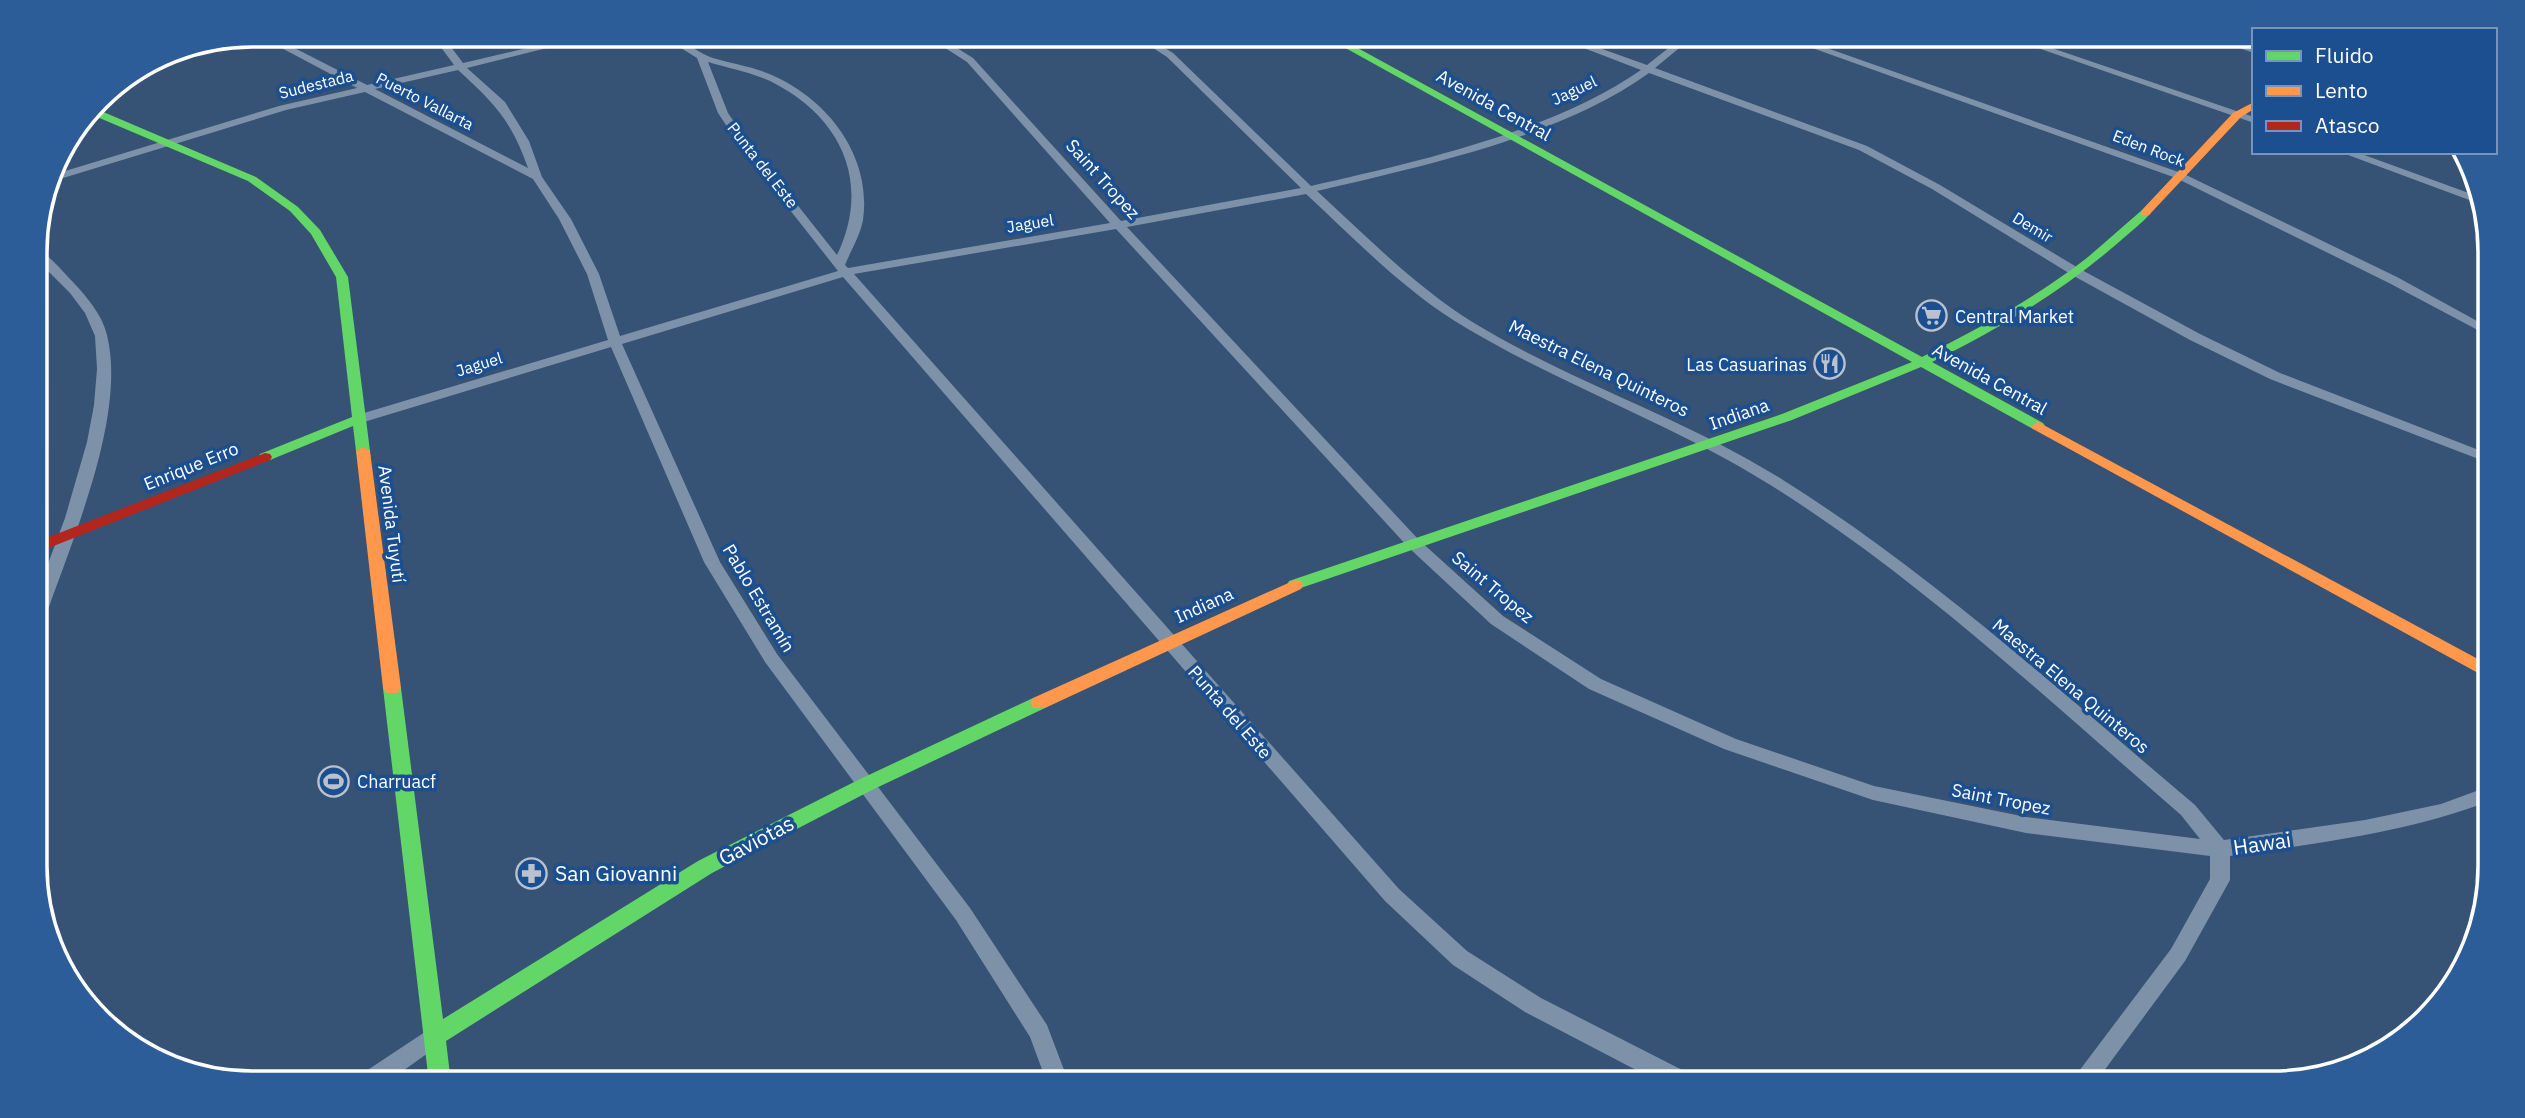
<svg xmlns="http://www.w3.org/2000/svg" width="2525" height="1118" viewBox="0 0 2525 1118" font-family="'IBM Plex Sans',sans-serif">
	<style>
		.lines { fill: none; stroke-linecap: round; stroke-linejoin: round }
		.street { fill: #7d92a8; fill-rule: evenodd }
		.fast { fill: #63d668; fill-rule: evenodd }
		.slow { fill: #ff974d; fill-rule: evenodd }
		.jam { fill: #b3261e; fill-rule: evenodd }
		.labels { text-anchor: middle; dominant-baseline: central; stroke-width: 7; stroke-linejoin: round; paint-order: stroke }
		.far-street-label { font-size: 16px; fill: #fff; stroke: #1b4f8f }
		.street-label { font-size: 18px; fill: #fff; stroke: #1b4f8f }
		.poi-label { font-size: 18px; fill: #fff; stroke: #1b4f8f; text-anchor: start }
		.near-street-label { font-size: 21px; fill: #fff; stroke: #1b4f8f }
		.near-poi-label { font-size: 21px; fill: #fff; stroke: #1b4f8f; text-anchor: start }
		.rim { fill: none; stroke: #fff; stroke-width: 3.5 }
	</style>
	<rect width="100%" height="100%" fill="#365274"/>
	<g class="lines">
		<path class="street" d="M257,35H269L367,85L454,65L432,35H442L463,63L582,35H599L467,68L505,102L529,141L542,177L571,219L599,274L620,336L838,271L742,149L718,113L697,58L660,35C680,35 695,52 713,58C733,64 755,67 774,76C829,101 872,157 863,220C860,236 851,250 845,265L848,268L1110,223L967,62L925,35H936L973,58L1121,221L1301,188L1167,57L1133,35H1144L1173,53L1311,186C1416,162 1552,132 1641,70L1550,35H1563L1647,65L1685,35H1695L1655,68L1867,146L1940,185L2080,269L2200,334L2280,373L2489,454V463L2270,379L2190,340L2072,275L1932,189L1859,150L1649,73C1561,137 1422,166 1317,191C1367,237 1416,287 1474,323C1573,383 1685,418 1783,480C1931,573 2061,692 2195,805L2224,840L2365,820L2441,804L2490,786V801C2406,833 2318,843 2230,856V880L2185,961L2095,1083H2070L2171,949L2210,879V856L2026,833L1873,800L1724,749L1589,689L1491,624L1408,547L1116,229L854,274L1399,889L1467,951L1541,998L1692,1075L1695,1083H1661L1525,1012L1453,965L1385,901L843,277L622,344L720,562L777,654L970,908L1047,1025L1069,1083H1047L1030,1037L956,920L765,662L704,562L611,347L364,422L359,423L352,419L354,416L608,340L587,274L559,219L533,179L365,92L286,110L50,182L52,175L279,106L357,88ZM708,62C728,68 750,72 770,81C841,116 872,182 837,255L750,145L728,113ZM458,70C495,104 511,120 528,168L375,89ZM1306,194C1357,241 1407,294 1468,329C1566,387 1675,425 1772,486C1920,579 2049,701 2181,815L2200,839L2026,817L1874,786L1736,739L1601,679L1503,616L1418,539L1127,227Z
			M1776,35H1790L2184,174L2397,277L2488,327L2489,336L2389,283L2176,178Z
			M2000,35H2014L2254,117V123Z
			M2201,35H2215L2254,47V53Z
			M229,40L154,65H148C171,50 201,44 229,40Z
			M2340,152H2356L2477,196L2480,204Z
			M36,249C49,254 62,271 72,281C86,296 102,314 107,335C127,417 71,542 44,621L36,627V596L65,518L87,442L94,405L97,369L95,336L85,313L70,293L36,259Z
			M434,1026L442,1029L445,1036L442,1043L386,1083H357L360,1075Z"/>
		<path class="fast" d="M1322,35H1334L1922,357C1980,328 2037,297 2088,257C2106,242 2123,226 2141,211L2151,213C2141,224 2129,233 2119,242C2062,292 1998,329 1932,362L2043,423L2045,426L2043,429H2033L1921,367L1792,420L1295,590L1289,589L1287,585L1289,581L1782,414L1912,362Z
			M94,108L256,177L298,207L320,230L348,277L370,451L368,454H358L356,451L353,426L270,460H260L258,457L260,454L352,417L336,277L311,234L290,211L248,181L90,114Z
			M392,682L398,683L401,688L443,1019L698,861L858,780L1033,698H1045L1048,703L1045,708L872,790L712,873L446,1041L451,1083H429L383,688L386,683Z"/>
		<path class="slow" d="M2254,102V109L2241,117L2149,215H2141V211L2233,113Z
			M2038,422L2489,665V679L2033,429L2031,426Z
			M363,447L370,451L401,688L398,693H386L383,688L356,451Z
			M1295,580L1301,581L1303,585L1301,589L1045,708H1033L1030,703L1033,698Z"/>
		<path class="jam" d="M265,453L270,454L272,457L270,460L36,553V542Z"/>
	</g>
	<defs>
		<symbol id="supermarket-ring" viewBox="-11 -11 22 22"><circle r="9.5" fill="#1b4f8f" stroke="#b9c2ce" stroke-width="1.5"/><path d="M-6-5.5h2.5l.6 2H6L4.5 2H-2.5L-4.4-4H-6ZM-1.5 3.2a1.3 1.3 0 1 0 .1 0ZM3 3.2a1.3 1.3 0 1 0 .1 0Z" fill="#b9c2ce"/></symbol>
		<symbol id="restaurant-ring" viewBox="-11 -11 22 22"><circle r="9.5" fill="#1b4f8f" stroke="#b9c2ce" stroke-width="1.5"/><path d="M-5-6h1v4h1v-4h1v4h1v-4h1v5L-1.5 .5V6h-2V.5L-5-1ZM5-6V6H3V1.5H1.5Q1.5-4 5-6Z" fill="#b9c2ce"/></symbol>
		<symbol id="stadium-ring" viewBox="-11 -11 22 22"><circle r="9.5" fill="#1b4f8f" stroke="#b9c2ce" stroke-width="1.5"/><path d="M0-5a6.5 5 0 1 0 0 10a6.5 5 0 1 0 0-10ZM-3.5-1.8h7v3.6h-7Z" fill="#b9c2ce"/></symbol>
		<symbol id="pharmacy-ring" viewBox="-11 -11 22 22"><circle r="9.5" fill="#1b4f8f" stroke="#b9c2ce" stroke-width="1.5"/><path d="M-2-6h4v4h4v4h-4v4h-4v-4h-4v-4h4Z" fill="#b9c2ce"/></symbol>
	</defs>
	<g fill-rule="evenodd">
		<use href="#supermarket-ring" x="1914" y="298" width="35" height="35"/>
		<use href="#restaurant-ring" x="1812" y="346" width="35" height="35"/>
		<use href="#stadium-ring" x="316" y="764" width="35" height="35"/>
		<use href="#pharmacy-ring" x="514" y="856" width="35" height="35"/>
	</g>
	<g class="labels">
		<g class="far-street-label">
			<text transform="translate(316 84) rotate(-14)">Sudestada</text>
			<text transform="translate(1574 90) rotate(-25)">Jaguel</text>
			<text transform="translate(425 101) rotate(27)">Puerto Vallarta</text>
			<text transform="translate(2149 148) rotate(21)">Eden Rock</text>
			<text transform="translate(763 165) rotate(52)">Punta del Este</text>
			<text transform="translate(1030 223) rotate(-9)">Jaguel</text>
			<text transform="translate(2033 227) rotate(31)">Demir</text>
			<text transform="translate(479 364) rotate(-17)">Jaguel</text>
		</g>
		<g class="street-label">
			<text transform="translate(1494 105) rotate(29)">Avenida Central</text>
			<text transform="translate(1103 179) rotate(48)">Saint Tropez</text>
			<text transform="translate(1599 368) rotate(26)">Maestra Elena Quinteros</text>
			<text transform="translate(1990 379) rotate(29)">Avenida Central</text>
			<text transform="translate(1739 414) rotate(-19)">Indiana</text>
			<text transform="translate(191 466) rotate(-22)">Enrique Erro</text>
			<text transform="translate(392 524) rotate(83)">Avenida Tuyutí</text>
			<text transform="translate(1493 587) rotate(40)">Saint Tropez</text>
			<text transform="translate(759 598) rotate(59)">Pablo Estramín</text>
			<text transform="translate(1204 605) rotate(-24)">Indiana</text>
			<text transform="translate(2071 686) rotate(40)">Maestra Elena Quinteros</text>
			<text transform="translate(1230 712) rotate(49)">Punta del Este</text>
			<text transform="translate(2001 799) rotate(11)">Saint Tropez</text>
		</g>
		<g class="poi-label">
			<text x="1955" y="316">Central Market</text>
			<text x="1807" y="364" text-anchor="end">Las Casuarinas</text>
			<text x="357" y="781">Charruacf</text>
		</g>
		<g class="near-street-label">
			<text transform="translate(756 840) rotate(-28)">Gaviotas</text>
			<text transform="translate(2262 843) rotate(-8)">Hawai</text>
		</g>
		<g class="near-poi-label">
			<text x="555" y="873">San Giovanni</text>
		</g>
	</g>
	<path d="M0 0H2525V1118H0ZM252 47H2273A205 205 0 0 1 2478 252V866A205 205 0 0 1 2273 1071H252A205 205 0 0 1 47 866V252A205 205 0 0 1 252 47Z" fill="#2d5d98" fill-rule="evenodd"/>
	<path class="rim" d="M252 47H2273A205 205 0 0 1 2478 252V866A205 205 0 0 1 2273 1071H252A205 205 0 0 1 47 866V252A205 205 0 0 1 252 47Z"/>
	<rect x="2252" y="28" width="245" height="126" fill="#1b4f8f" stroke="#7695bc" stroke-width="2"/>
	<rect x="2266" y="51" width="35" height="10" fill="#63d668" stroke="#7695bc" stroke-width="2"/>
	<text x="2315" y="63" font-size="21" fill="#ffffff">Fluido</text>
	<rect x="2266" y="86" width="35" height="10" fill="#ff974d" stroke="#7695bc" stroke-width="2"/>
	<text x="2315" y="98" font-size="21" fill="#ffffff">Lento</text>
	<rect x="2266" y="121" width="35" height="10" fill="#b3261e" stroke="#7695bc" stroke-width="2"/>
	<text x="2315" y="133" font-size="21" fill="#ffffff">Atasco</text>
</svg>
